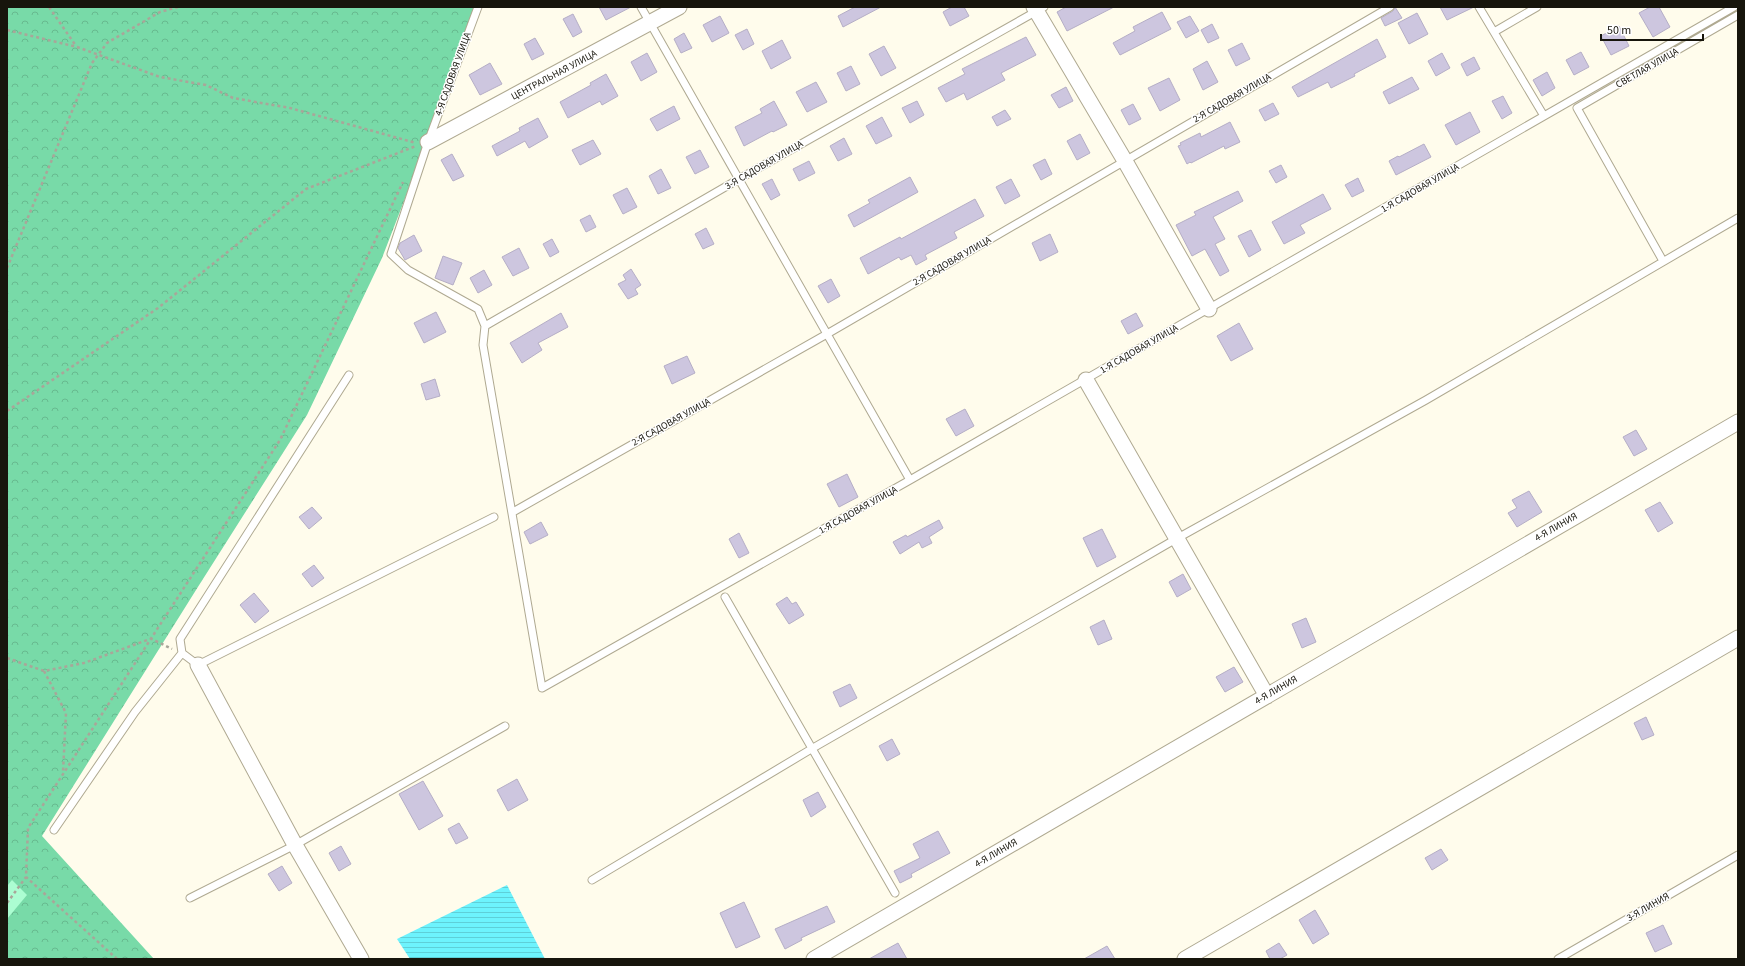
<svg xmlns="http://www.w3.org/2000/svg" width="1745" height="966" viewBox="0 0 1745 966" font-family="'Source Sans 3',sans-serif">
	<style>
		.forest { fill: url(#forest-crowns) }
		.park { fill: #acfdd2 }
		.water { fill: url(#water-rules) }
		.building { fill: #cdc6df; stroke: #b5aec6 }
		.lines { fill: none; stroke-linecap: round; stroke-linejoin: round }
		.lane-casing { stroke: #afa991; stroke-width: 9 }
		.street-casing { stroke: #afa991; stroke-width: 17 }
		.path { stroke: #a9a699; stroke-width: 2.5; stroke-dasharray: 3 3; stroke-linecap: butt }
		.lane { stroke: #fff; stroke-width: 7 }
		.street { stroke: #fff; stroke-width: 15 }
		.labels { text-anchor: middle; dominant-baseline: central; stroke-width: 3; stroke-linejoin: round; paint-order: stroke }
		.street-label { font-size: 10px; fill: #17150c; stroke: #fff }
	</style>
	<defs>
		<pattern id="forest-crowns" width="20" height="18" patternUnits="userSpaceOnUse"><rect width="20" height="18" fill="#78daa8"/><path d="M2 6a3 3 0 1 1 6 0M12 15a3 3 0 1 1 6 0" fill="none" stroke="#67ba8f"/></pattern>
		<pattern id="water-rules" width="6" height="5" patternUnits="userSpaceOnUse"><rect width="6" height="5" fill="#6df3fd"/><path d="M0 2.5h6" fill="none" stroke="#5ecfd8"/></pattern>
	</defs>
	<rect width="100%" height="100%" fill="#fffcec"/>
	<path class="forest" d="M7,7H479L382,258L307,415L196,590L42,836L154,959H7Z"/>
	<path class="park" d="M12,880L27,895L7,919V886Z"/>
	<path class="water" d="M507,885L545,959H410L397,939Z"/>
	<path class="building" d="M599,7H631L606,20Z
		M855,7H881L843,27L838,16Z
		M952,7H964L969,16L950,26L943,12Z
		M1066,7H1114L1067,31L1057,12Z
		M1395,7L1402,18L1385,26L1381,18L1393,11Z
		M1440,7H1474L1447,20Z
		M1650,7H1659L1670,27L1653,37L1639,13Z
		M1162,12L1171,29L1120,55L1113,43L1135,31L1133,27Z
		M1417,13L1428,34L1409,44L1398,23Z
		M573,14L582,32L573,37L563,19Z
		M720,16L729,33L712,42L703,25Z
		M1190,16L1199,31L1186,38L1177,22Z
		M1212,24L1219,38L1208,43L1201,30Z
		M1619,26L1629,46L1611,55L1601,36Z
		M747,29L754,44L743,50L735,35Z
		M684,33L692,48L681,53L674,39Z
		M1026,37L1036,55L1001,73L1005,80L967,100L964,93L946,102L938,88L965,74L962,69Z
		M535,38L544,54L532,60L524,44Z
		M1377,39L1386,57L1354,74L1355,76L1331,88L1328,82L1298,97L1292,87Z
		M782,40L791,58L771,69L762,51Z
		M1242,43L1250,59L1236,66L1228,50Z
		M884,46L896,68L881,76L869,54Z
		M1581,52L1589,67L1574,75L1566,60Z
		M647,53L657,72L641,81L631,62Z
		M1442,53L1450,68L1436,76L1428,61Z
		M1474,57L1480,69L1467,76L1461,64Z
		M1207,61L1218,82L1203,90L1193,69Z
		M490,63L502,84L480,95L469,75Z
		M851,66L860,84L846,91L837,73Z
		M1547,72L1555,88L1542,96L1533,80Z
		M606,74L618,96L602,105L600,101L568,118L560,102L591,85L590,83Z
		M1412,77L1419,89L1389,104L1383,92Z
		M1169,78L1180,100L1160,111L1148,88Z
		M816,82L827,102L807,112L796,92Z
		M1066,87L1073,101L1059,108L1051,95Z
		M1503,96L1512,113L1502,119L1492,101Z
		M774,101L787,125L773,132L772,131L744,146L735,127L762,113L760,109Z
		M917,101L924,115L910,123L902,108Z
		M1273,103L1279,114L1265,121L1259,110Z
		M1133,104L1141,119L1129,125L1121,110Z
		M674,106L680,119L657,131L650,119Z
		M1005,110L1011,119L997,126L992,117Z
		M1470,112L1480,132L1456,145L1445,125Z
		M882,117L892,136L876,144L866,126Z
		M538,118L548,137L529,148L525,141L497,156L492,146L520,131L519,128Z
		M1230,122L1240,142L1225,149L1224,146L1191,163L1190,162L1187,164L1178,146L1181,145L1180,143L1200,133L1201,137Z
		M1080,134L1090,153L1077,160L1067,141Z
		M844,138L852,154L838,161L830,146Z
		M593,140L601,154L580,165L572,150Z
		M1424,144L1431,157L1396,175L1389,161L1398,156L1399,157Z
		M700,150L709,167L695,174L686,157Z
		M452,154L464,176L453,181L441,160Z
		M1045,159L1052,174L1041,180L1033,165Z
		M809,161L815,173L799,181L793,169Z
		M1281,165L1287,177L1276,183L1269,171Z
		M661,169L671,188L658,194L649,176Z
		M910,177L918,192L854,227L848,215L870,203L868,200Z
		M1358,178L1364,191L1352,197L1345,185Z
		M772,179L780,195L771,200L762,184Z
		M1011,179L1020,196L1005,204L996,187Z
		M627,188L637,207L623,214L613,195Z
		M1238,191L1243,201L1213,217L1225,239L1215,244L1229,271L1220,276L1205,249L1192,256L1176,225L1196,215L1194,212Z
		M1323,194L1331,209L1300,225L1305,233L1284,244L1272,222Z
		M975,199L984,216L954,232L957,238L925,255L927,259L916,265L911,255L901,260L899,257L868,274L860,258L900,237L901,239Z
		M590,215L596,227L586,232L580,220Z
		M706,228L714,244L703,249L695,234Z
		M1251,230L1261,250L1249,257L1238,236Z
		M1050,234L1058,252L1040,261L1032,243Z
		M414,235L422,251L405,260L398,248L400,243Z
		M552,239L559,252L550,257L543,244Z
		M519,248L529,268L513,276L502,257Z
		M443,256L462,263L453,285L435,278Z
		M631,269L641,285L635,289L638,294L628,299L618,284L626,280L623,275Z
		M484,270L492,285L478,293L470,278Z
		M831,279L840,296L828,303L818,286Z
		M436,312L446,332L424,343L414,323Z
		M561,313L568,327L538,343L542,350L522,363L510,343Z
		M1136,313L1143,326L1128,334L1121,321Z
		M1239,323L1253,349L1231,361L1217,336Z
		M687,356L695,373L672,384L664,366Z
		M435,379L440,396L426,400L421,384Z
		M965,409L974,426L956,436L946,419Z
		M1636,430L1647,449L1634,456L1623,437Z
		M847,474L858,497L839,507L827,484Z
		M1529,491L1542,512L1517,527L1508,513L1517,508L1512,500Z
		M1660,502L1673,523L1658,532L1645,510Z
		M312,507L322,518L309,529L299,517Z
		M939,520L943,528L929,537L932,543L922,548L919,542L900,554L893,542L906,535L907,537Z
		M541,522L548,535L530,544L524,532Z
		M1102,529L1116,557L1097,567L1083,538Z
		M739,533L749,553L739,558L729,539Z
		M314,565L324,578L312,587L302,574Z
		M1183,574L1191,589L1177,597L1169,582Z
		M254,593L269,611L255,623L240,605Z
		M787,597L792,604L796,602L804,615L789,624L776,604Z
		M1306,618L1316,642L1302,648L1292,624Z
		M1104,620L1112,639L1098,645L1090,627Z
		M1234,667L1243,682L1225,692L1216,677Z
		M850,684L857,698L840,707L833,692Z
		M1646,717L1654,735L1642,740L1634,723Z
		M892,739L900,754L887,761L879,746Z
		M517,779L528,800L508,811L497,790Z
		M423,781L443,816L419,830L399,794Z
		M818,792L826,807L811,817L803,800Z
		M459,823L468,838L456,844L448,829Z
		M938,831L950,853L911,874L912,877L900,883L894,871L920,858L913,844Z
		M341,846L351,864L339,871L329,853Z
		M1441,849L1448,860L1432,870L1425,858Z
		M282,866L292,883L279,891L268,874Z
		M744,902L760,937L736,948L720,913Z
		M827,906L835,922L801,938L802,940L785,949L775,929Z
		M1315,910L1329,934L1313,944L1299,920Z
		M1663,925L1672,944L1655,952L1646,933Z
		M898,943L907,959H869Z
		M1279,943L1287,955L1280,959H1270L1266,951Z
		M1107,946L1115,959H1084Z"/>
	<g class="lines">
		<defs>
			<path id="lane" d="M478,7L428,142L391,254L408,270L478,309L485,326L483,345L542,688L910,480L1734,7
				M641,7L910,480
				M1479,7L1544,116
				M1494,32L1537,7
				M1663,261L1577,108L1738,15
				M485,326L739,179L1044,7
				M349,375L180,639L182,653L198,665L494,517
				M513,512L827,334L1390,7
				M725,597L895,893
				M54,830L135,712L182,653
				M592,880L813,748L1176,539L1426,400L1738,218
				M190,898L295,845L505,726
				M1558,959L1738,855"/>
			<path id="street" d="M1034,7L1125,161L1209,309
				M428,142L679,7
				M1086,380L1267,696
				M198,665L295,845L361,959
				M814,959L1738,422
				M1185,959L1738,638"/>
		</defs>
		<use href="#lane" class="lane-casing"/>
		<use href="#street" class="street-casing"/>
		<path class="path" d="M49,7L76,46
			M7,30L77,47L160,77L206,85L233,98L290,108L416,143
			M7,268L92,63L107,43L160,12L178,7
			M7,411L158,308L306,189L416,146
			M150,638L172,649
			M7,658L44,671L84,663L150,639
			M44,671L66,713L63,772
			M7,903L26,877
			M117,959L26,877L28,828L280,440L403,182"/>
		<use href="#lane" class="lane"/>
		<use href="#street" class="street"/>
	</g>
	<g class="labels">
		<g class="street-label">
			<text transform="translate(1647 68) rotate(-30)">СВЕТЛАЯ УЛИЦА</text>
			<text transform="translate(453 74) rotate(-70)">4-Я САДОВАЯ УЛИЦА</text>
			<text transform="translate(554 75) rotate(-28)">ЦЕНТРАЛЬНАЯ УЛИЦА</text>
			<text transform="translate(1232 98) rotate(-30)">2-Я САДОВАЯ УЛИЦА</text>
			<text transform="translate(764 165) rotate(-30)">3-Я САДОВАЯ УЛИЦА</text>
			<text transform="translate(1420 188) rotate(-30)">1-Я САДОВАЯ УЛИЦА</text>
			<text transform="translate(952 261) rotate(-30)">2-Я САДОВАЯ УЛИЦА</text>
			<text transform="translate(1139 349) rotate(-30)">1-Я САДОВАЯ УЛИЦА</text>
			<text transform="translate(671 422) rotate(-29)">2-Я САДОВАЯ УЛИЦА</text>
			<text transform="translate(858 510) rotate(-29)">1-Я САДОВАЯ УЛИЦА</text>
			<text transform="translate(1556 527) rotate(-30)">4-Я ЛИНИЯ</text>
			<text transform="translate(1276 690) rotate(-30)">4-Я ЛИНИЯ</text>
			<text transform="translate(996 853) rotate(-30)">4-Я ЛИНИЯ</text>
			<text transform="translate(1648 907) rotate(-30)">3-Я ЛИНИЯ</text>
		</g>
	</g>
	<rect width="1745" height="966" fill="none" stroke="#17150c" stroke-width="16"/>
	<path d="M1601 34v6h102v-6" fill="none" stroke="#17150c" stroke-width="2"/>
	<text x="1607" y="34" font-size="12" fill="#17150c" stroke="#ffffff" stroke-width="3" paint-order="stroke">50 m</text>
</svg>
